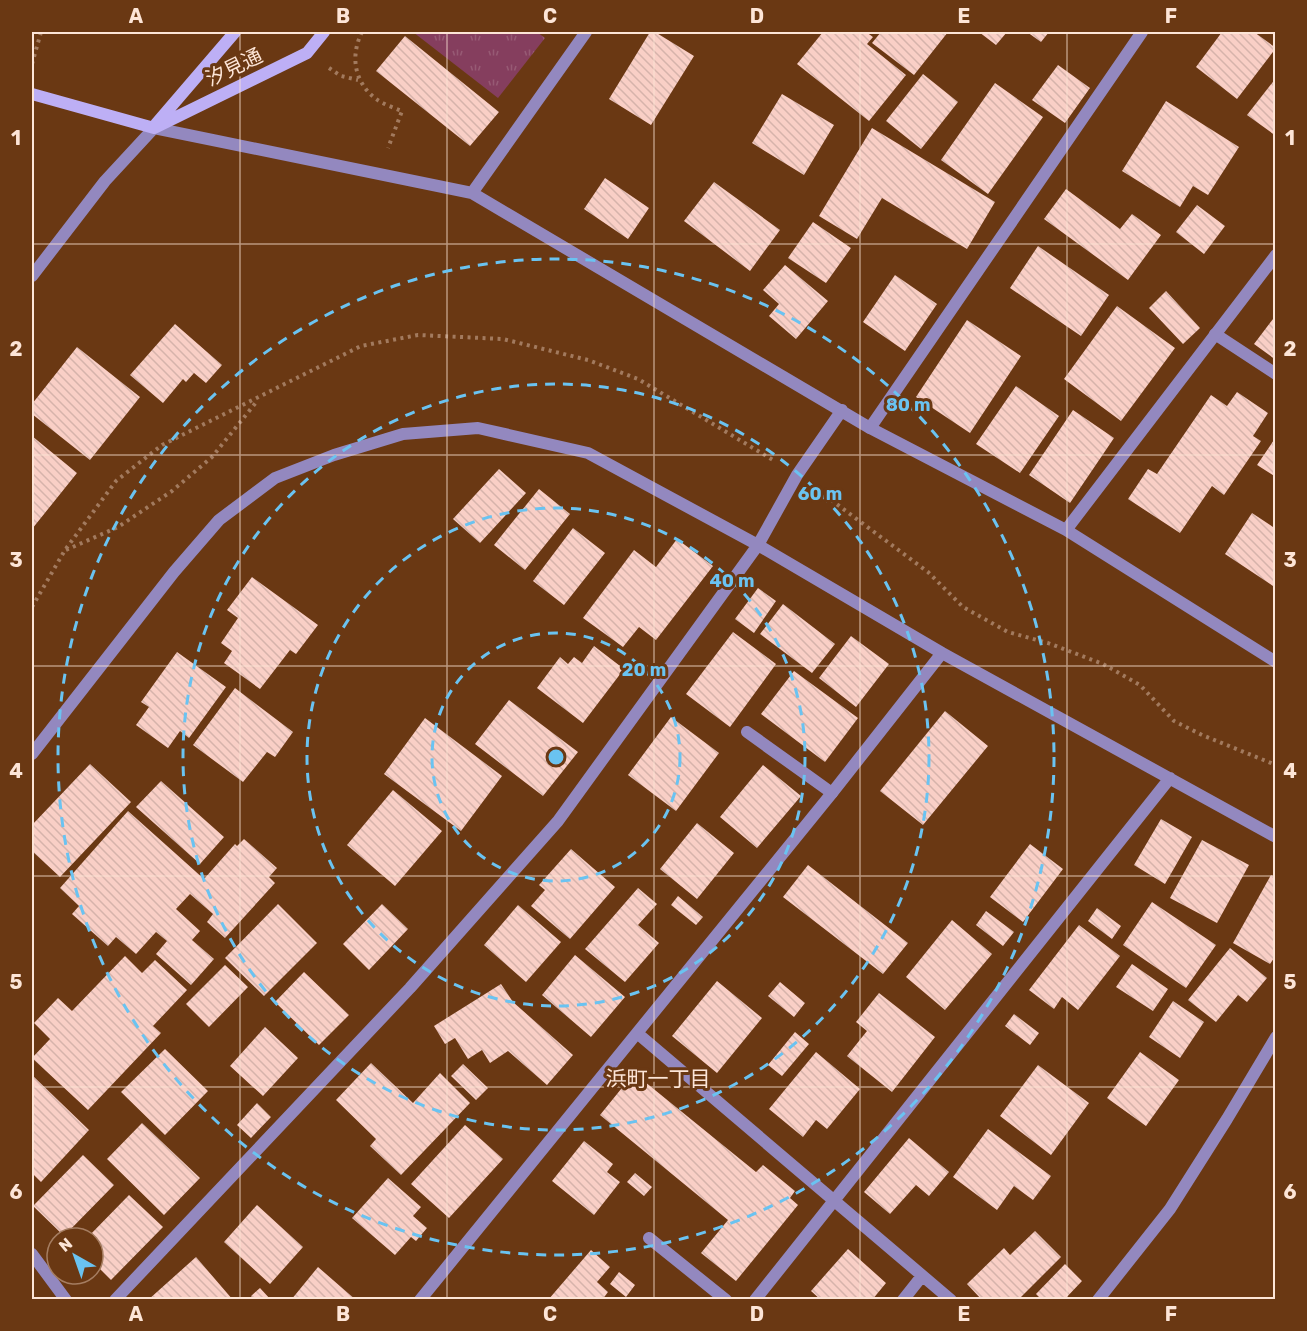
<svg xmlns="http://www.w3.org/2000/svg" width="1307" height="1331" viewBox="0 0 1307 1331" font-family="Rubik,'Noto Sans JP',sans-serif">
	<style>
		.grass { fill: url(#grass-tufts) }
		.building { fill: url(#building-back-hatch) }
		.lines { fill: none; stroke-linecap: round; stroke-linejoin: round }
		.path { stroke: #a27a5e; stroke-width: 4; stroke-dasharray: 3 4.5; stroke-linecap: butt }
		.lane { stroke: #9388bf; stroke-width: 12 }
		.street { stroke: #9388bf; stroke-width: 12 }
		.secondary { stroke: #bdaff5; stroke-width: 12 }
		.grid { fill: none; stroke: #fde5d7; stroke-width: 1.5; stroke-opacity: 0.55 }
		.ring { fill: none; stroke: #6ac3f1; stroke-width: 3; stroke-dasharray: 10 8 }
		.labels { text-anchor: middle; dominant-baseline: central; stroke-width: 6; stroke-linejoin: round; paint-order: stroke }
		.street-label { font-size: 20px; fill: #fde5d7; stroke: #6a3813 }
		.neighbourhood-label { font-size: 21px; fill: #fde5d7; stroke: #6a3813 }
		.centre { fill: #6ac3f1; stroke: #6a3813; stroke-width: 3 }
		.ring-label { font-size: 18px; text-anchor: middle; font-weight: bold; fill: #6ac3f1; stroke: #6a3813; stroke-width: 6; stroke-linejoin: round; paint-order: stroke }
		.neatline { fill: none; stroke: #fde5d7; stroke-width: 2 }
		.grid-label { font-size: 20px; text-anchor: middle; font-weight: bold; fill: #fde5d7 }
	</style>
	<defs>
		<pattern id="grass-tufts" width="24" height="20" patternUnits="userSpaceOnUse" patternTransform="scale(1.5)"><rect width="24" height="20" fill="#853e5e"/><path d="M3 7l-1-3M5 7V3M7 7l1-3M15 17l-1-3M17 17v-4M19 17l1-3" fill="none" stroke="#975a74"/></pattern>
		<pattern id="building-back-hatch" width="6" height="6" patternUnits="userSpaceOnUse" patternTransform="scale(1.5)"><rect width="6" height="6" fill="#f9cfc6"/><path d="M-1 5l2 2M0 0l6 6M5-1l2 2" fill="none" stroke="#d6b3ab"/></pattern>
	</defs>
	<rect width="100%" height="100%" fill="#6a3813"/>
	<path class="grass" d="M413,32H537L545,38L498,98Z"/>
	<path class="building" d="M650,32H655L694,56L651,125L609,99Z
		M823,32H866L873,37L867,44L906,75L869,121L797,64Z
		M881,32H948L914,75L872,43Z
		M979,32H1007L996,45Z
		M1027,32H1049L1041,42Z
		M1222,32H1254L1276,48L1237,99L1196,67Z
		M405,36L499,112L470,146L376,71Z
		M1058,65L1090,88L1065,123L1032,100Z
		M923,74L958,102L921,149L886,121Z
		M1276,78V136L1247,115Z
		M995,83L1043,117L988,194L941,160Z
		M782,94L834,125L804,175L752,143Z
		M1166,101L1239,147L1208,195L1193,186L1180,207L1122,171Z
		M872,128L995,202L967,249L882,198L857,239L819,216Z
		M605,178L649,208L628,239L584,209Z
		M714,182L780,230L750,271L684,221Z
		M1066,189L1120,229L1132,214L1161,235L1128,280L1044,219Z
		M1197,205L1225,226L1204,254L1176,232Z
		M813,222L851,248L826,283L788,258Z
		M1038,246L1109,295L1081,336L1010,288Z
		M785,265L828,301L796,339L769,316L779,304L763,290Z
		M895,275L937,304L905,351L863,322Z
		M1166,291L1200,328L1183,344L1149,308Z
		M1117,306L1175,348L1121,421L1064,379Z
		M1276,315V360L1254,344Z
		M967,320L1021,356L970,433L916,397Z
		M175,324L222,365L206,383L194,373L186,382L183,379L163,403L130,375Z
		M77,347L140,397L90,460L32,414V404Z
		M1016,386L1059,416L1020,473L976,444Z
		M1237,392L1268,413L1253,436L1261,441L1224,495L1212,486L1180,533L1128,499L1148,469L1157,474L1211,395L1227,406Z
		M1073,410L1114,438L1070,503L1029,475Z
		M32,436L77,473L32,529Z
		M1276,437V477L1257,465Z
		M499,469L526,493L480,543L453,519Z
		M539,489L570,514L525,570L494,545Z
		M1252,513L1276,529V588L1225,554Z
		M573,528L605,553L564,605L533,581Z
		M677,539L713,566L656,640L639,627L623,647L583,618L634,550L656,567Z
		M252,577L318,625L296,654L290,650L260,689L224,663L232,651L221,643L238,618L227,610Z
		M758,588L776,601L754,633L735,619Z
		M783,604L835,644L812,673L760,634Z
		M733,632L776,664L730,727L686,694Z
		M851,636L889,664L856,707L819,678Z
		M594,646L624,669L583,723L537,688L560,657L568,664L574,657L582,663Z
		M177,652L226,687L189,738L180,731L168,748L136,725L149,707L141,702Z
		M794,671L858,718L825,762L761,714Z
		M235,688L293,732L275,757L267,752L243,782L193,745Z
		M509,700L578,752L543,796L475,744Z
		M945,711L988,746L923,825L880,791Z
		M671,717L719,753L676,811L628,775Z
		M425,718L502,776L461,831L384,774Z
		M90,764L131,802L60,877L32,851V825Z
		M763,765L801,796L757,848L720,817Z
		M161,781L224,837L200,864L136,807Z
		M393,790L442,831L395,886L347,845Z
		M128,811L204,879L235,844L237,846L244,839L277,868L269,877L275,883L225,938L207,922L213,914L190,894L176,909L200,931L192,940L214,959L191,985L156,954L167,941L156,932L136,954L116,937L108,946L72,914L79,906L60,888Z
		M1161,819L1192,837L1165,884L1134,865Z
		M697,823L734,853L697,899L660,869Z
		M1202,840L1249,865L1217,923L1170,898Z
		M1030,844L1063,869L1023,922L990,897Z
		M571,849L615,887L570,939L531,906L545,890L539,885Z
		M808,865L908,943L883,974L783,897Z
		M1271,875L1276,877V955L1270,964L1233,943Z
		M638,888L657,904L638,925L659,943L625,982L585,949Z
		M678,896L703,917L696,925L671,905Z
		M1152,902L1216,945L1186,988L1123,945Z
		M278,904L317,943L264,996L225,958Z
		M382,904L408,929L369,970L343,944Z
		M518,905L561,942L526,982L484,945Z
		M1097,908L1121,926L1112,939L1088,921Z
		M986,911L1014,932L1003,946L976,925Z
		M952,920L992,954L945,1010L906,977Z
		M1079,925L1120,956L1078,1010L1062,997L1054,1009L1029,990Z
		M1230,948L1267,978L1247,1002L1238,995L1216,1022L1188,1000Z
		M575,955L625,997L591,1037L542,995Z
		M125,956L142,973L155,960L187,990L153,1026L161,1033L88,1110L32,1058L50,1039L34,1023L58,998L72,1011Z
		M1132,964L1168,989L1153,1011L1116,987Z
		M225,965L248,987L209,1027L186,1004Z
		M304,972L349,1015L319,1045L275,1002Z
		M717,981L762,1018L717,1073L672,1036Z
		M780,982L805,1003L794,1017L768,996Z
		M501,984L513,1002L573,1055L547,1085L508,1051L490,1063L482,1050L468,1059L455,1038L445,1044L434,1026Z
		M879,993L935,1037L892,1092L847,1056L867,1031L856,1022Z
		M1173,1001L1204,1022L1180,1058L1149,1037Z
		M1014,1014L1039,1033L1030,1045L1005,1026Z
		M265,1027L298,1058L263,1096L230,1066Z
		M795,1032L809,1044L782,1076L768,1065Z
		M165,1049L208,1091L165,1135L121,1092Z
		M816,1052L860,1089L827,1129L816,1120L803,1137L769,1109Z
		M1140,1052L1179,1080L1146,1126L1107,1098Z
		M371,1063L413,1103L440,1073L470,1103L401,1175L370,1146L376,1139L336,1100Z
		M463,1064L488,1088L476,1100L451,1076Z
		M1038,1065L1089,1103L1051,1155L1000,1116Z
		M634,1073L756,1172L763,1165L795,1191L790,1198L798,1205L736,1281L701,1253L728,1220L600,1115Z
		M32,1075L89,1130L41,1182L32,1173Z
		M257,1103L271,1117L251,1138L237,1125Z
		M142,1123L200,1178L164,1215L107,1159Z
		M465,1125L503,1159L449,1218L411,1184Z
		M988,1129L1051,1176L1033,1200L1014,1186L997,1210L953,1177Z
		M909,1138L949,1172L929,1196L916,1185L890,1214L864,1192Z
		M584,1141L613,1164L607,1172L620,1182L594,1215L552,1181Z
		M83,1155L114,1185L64,1236L33,1206Z
		M635,1173L652,1187L644,1196L627,1182Z
		M388,1178L421,1207L413,1216L427,1228L416,1241L411,1237L395,1255L352,1218Z
		M129,1195L163,1227L111,1280L93,1262V1238H87Z
		M257,1205L303,1247L270,1284L224,1242Z
		M1035,1231L1061,1257L1018,1300H982L967,1284L1004,1248L1010,1255Z
		M848,1249L886,1283L872,1300H821L811,1291Z
		M591,1250L610,1267L597,1282L608,1292L602,1300H548Z
		M196,1257L233,1300H148Z
		M1065,1264L1082,1281L1064,1300H1042L1036,1294Z
		M318,1267L356,1300H291Z
		M619,1272L635,1285L626,1297L610,1284Z
		M260,1288L271,1300H254L251,1296Z"/>
	<g class="lines">
		<path class="path" d="M362,32C350,56 354,82 376,99C383,104 394,108 402,111L388,148
			M32,64L41,32
			M329,68L341,76L358,80
			M819,491L928,572L963,607L1008,632L1048,643L1103,664L1140,685L1174,721L1202,735L1276,765
			M66,550L118,527L172,491L212,457L258,400
			M32,607L65,550L116,481L162,445L361,346L418,335L503,339L588,360L638,379L773,460"/>
		<path class="lane" d="M1215,334L1276,374
			M870,428L1142,32
			M747,732L832,793
			M649,1238L726,1300"/>
		<path class="street" d="M472,193L586,32
			M32,276L105,181L154,128L472,193L870,428L1066,530L1276,662
			M1066,530L1276,255
			M32,754L174,572L219,520L275,478L334,455L403,434L478,428L588,453L758,545L942,653L1276,837
			M637,1033L951,1300
			M32,1254L66,1300
			M115,1300L410,988L558,821L758,545L797,475L842,410
			M420,1300L832,793L942,653
			M755,1300L1170,778
			M903,1300L922,1276
			M1098,1300L1170,1209L1227,1119L1276,1037"/>
		<path class="secondary" d="M32,94L154,128L307,53L324,32
			M156,124L235,32"/>
	</g>
	<path class="grid" d="M240,32V1300M447,32V1300M654,32V1300M860,32V1300M1067,32V1300M32,244H1276M32,455H1276M32,666H1276M32,876H1276M32,1087H1276"/>
	<g class="ring">
		<circle cx="556" cy="757" r="124"/>
		<circle cx="556" cy="757" r="249"/>
		<circle cx="556" cy="757" r="373"/>
		<circle cx="556" cy="757" r="498"/>
	</g>
	<g class="labels">
		<g class="street-label">
			<text transform="translate(234 67) rotate(-26)">汐見通</text>
		</g>
		<g class="neighbourhood-label">
			<text x="658" y="1078">浜町一丁目</text>
		</g>
	</g>
	<circle cx="556" cy="757" r="9" class="centre"/>
	<g class="ring-label">
		<text x="908" y="411">80 m</text>
		<text x="820" y="500">60 m</text>
		<text x="732" y="587">40 m</text>
		<text x="644" y="676">20 m</text>
	</g>
	<rect width="1307" height="1331" fill="none" stroke="#6a3813" stroke-width="66"/>
	<g transform="translate(75 1256) rotate(320)"><circle r="28" fill="#6a3813" stroke="#a57d61" stroke-width="1.5"/>
	<path d="M0-4.5L10 22L0 15L-10 22Z" fill="#6ac3f1"/>
	<text y="-9" font-size="16" font-weight="bold" text-anchor="middle" fill="#fde5d7">N</text>
	</g>
	<rect x="33" y="33" width="1241" height="1265" class="neatline"/>
	<g class="grid-label">
		<text x="136" y="23">A</text>
		<text x="343" y="23">B</text>
		<text x="550" y="23">C</text>
		<text x="757" y="23">D</text>
		<text x="964" y="23">E</text>
		<text x="1171" y="23">F</text>
		<text x="16" y="145">1</text>
		<text x="1290" y="145">1</text>
		<text x="16" y="356">2</text>
		<text x="1290" y="356">2</text>
		<text x="16" y="567">3</text>
		<text x="1290" y="567">3</text>
		<text x="16" y="778">4</text>
		<text x="1290" y="778">4</text>
		<text x="16" y="989">5</text>
		<text x="1290" y="989">5</text>
		<text x="16" y="1199">6</text>
		<text x="1290" y="1199">6</text>
		<text x="136" y="1321">A</text>
		<text x="343" y="1321">B</text>
		<text x="550" y="1321">C</text>
		<text x="757" y="1321">D</text>
		<text x="964" y="1321">E</text>
		<text x="1171" y="1321">F</text>
	</g>
</svg>
